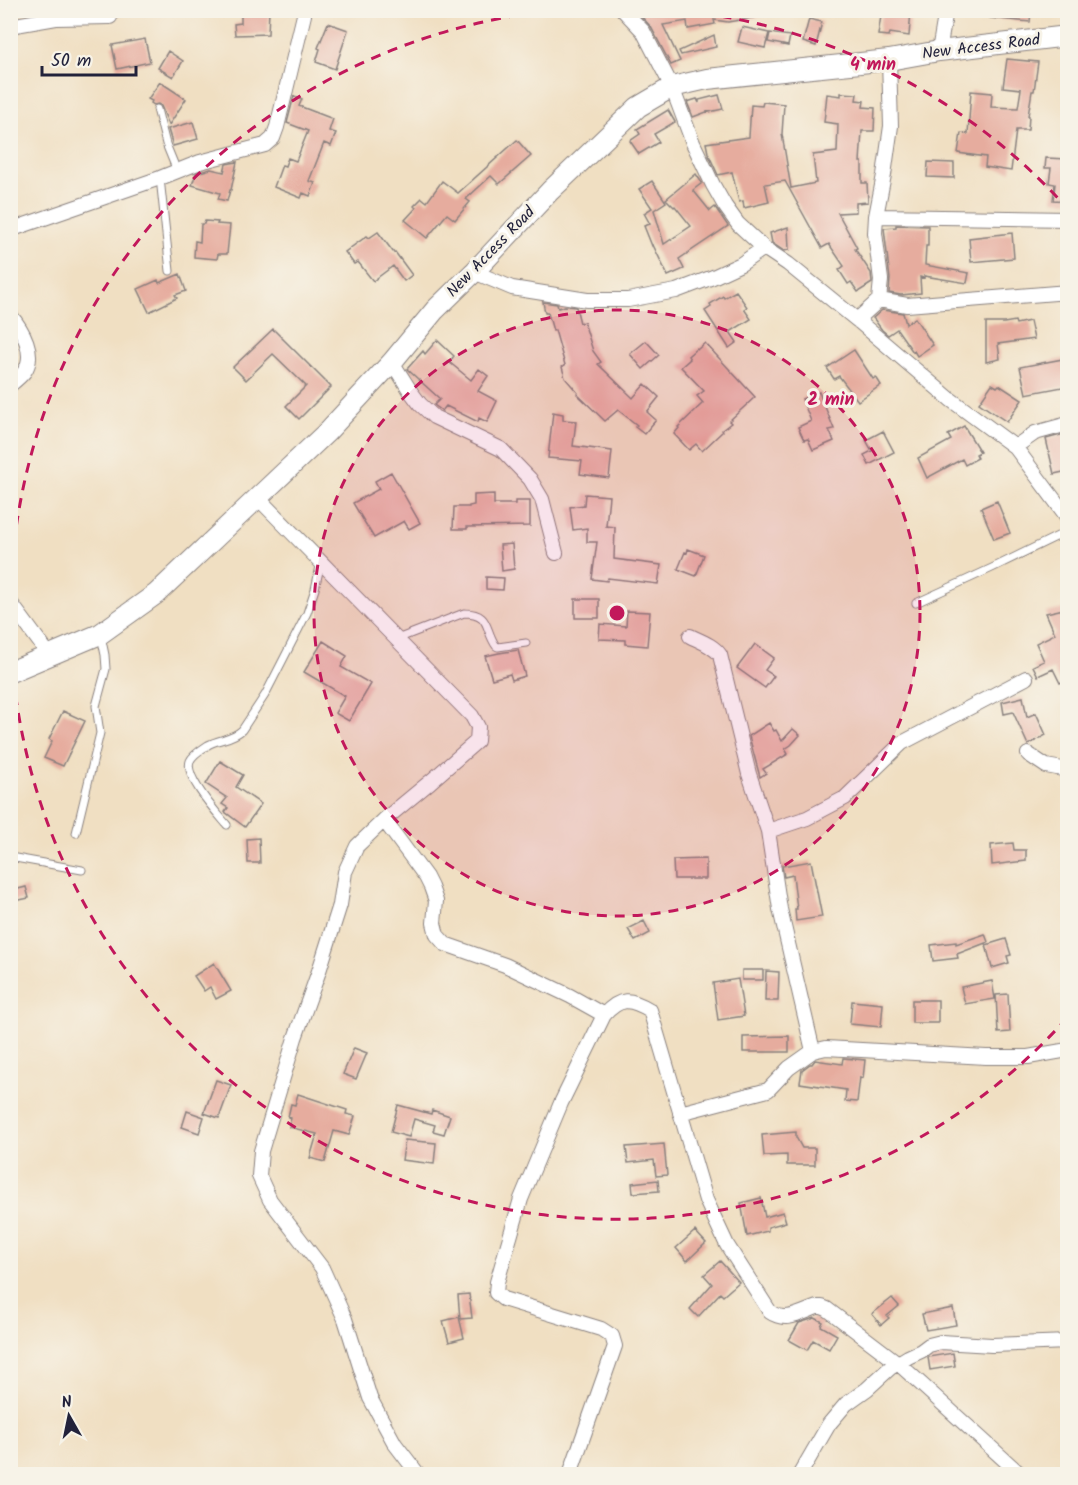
<svg xmlns="http://www.w3.org/2000/svg" width="1078" height="1485" viewBox="0 0 1078 1485" font-family="Kalam,sans-serif">
	<style>
		.building { fill: #e6ac9e }
		.lines { fill: none; stroke-linecap: round; stroke-linejoin: round }
		.lane-casing { stroke: #89807e; stroke-width: 9 }
		.street-casing { stroke: #89807e; stroke-width: 16 }
		.secondary-casing { stroke: #89807e; stroke-width: 22 }
		.lane { stroke: #fff; stroke-width: 7 }
		.street { stroke: #fff; stroke-width: 14 }
		.secondary { stroke: #fff; stroke-width: 20 }
		.ring { fill: none; stroke: #c2185b; stroke-width: 3; stroke-dasharray: 10 8 }
		.labels { text-anchor: middle; dominant-baseline: central; stroke-width: 6; stroke-linejoin: round; paint-order: stroke }
		.street-label { font-size: 16px; fill: #22223b; stroke: #f7f3e8 }
		.centre { fill: #c2185b; stroke: #f7f3e8; stroke-width: 3 }
		.ring-label { font-size: 18px; text-anchor: middle; font-weight: bold; fill: #c2185b; stroke: #f7f3e8; stroke-width: 6; stroke-linejoin: round; paint-order: stroke }
	</style>
	<rect width="100%" height="100%" fill="#f7f3e8"/>
	<filter id="ink" filterUnits="userSpaceOnUse"><feTurbulence type="fractalNoise" baseFrequency=".0167" numOctaves="2"/><feDisplacementMap in="SourceGraphic" scale="12" xChannelSelector="R" yChannelSelector="G"/><feConvolveMatrix kernelMatrix="1 2 1 2 8 2 1 2 1" color-interpolation-filters="sRGB"/></filter>
	<filter id="wash" filterUnits="userSpaceOnUse"><feTurbulence type="fractalNoise" baseFrequency=".008" numOctaves="4" result="noise"/><feDisplacementMap in="SourceGraphic" scale="24" xChannelSelector="R" yChannelSelector="G"/><feGaussianBlur stdDeviation="1.35" result="paint"/><feColorMatrix in="noise" values="0 0 0 0 0 0 0 0 0 0 0 0 0 0 0 0 0 1.4 0 .05"/><feComposite in="paint" operator="in"/></filter>
	<g filter="url(#wash)">
		<rect width="100%" height="100%" fill="#f0dfc2"/>
		<g id="blocks">
			<path class="building" d="M241,10H269L268,34L235,35L234,24L241,23Z
				M639,10H763L764,16L728,22L714,20L715,24L688,29L687,21L663,25L680,61L671,65L651,27L641,16Z
				M884,10H911L909,36L890,33L889,36L878,35L881,16H883Z
				M991,10H1031L1030,22L990,18Z
				M809,19L822,22L816,46L803,42Z
				M328,23L348,30L335,69L316,62L320,49L318,48Z
				M742,27L769,33L765,48L738,42Z
				M770,33L790,36L788,46L768,42Z
				M714,35L716,47L681,55L679,51Z
				M145,39L150,62L117,69L112,45Z
				M168,51L183,61L173,77L158,68Z
				M1007,59L1038,62L1034,91H1032L1028,116H1029L1028,130H1016L1011,171L985,167L986,157L958,153L961,133L968,134L971,91L992,93L991,107L1018,108L1021,89L1003,87Z
				M160,82L186,99L169,125L161,106L158,104L154,105L151,103L152,101L148,99Z
				M841,93L857,94L856,100L864,101L863,107L875,108L874,131H862L860,162H862V183H867L868,202L856,203V212L838,213L857,248L855,249L871,273L872,283L858,292L851,282L848,284L839,270L844,266L829,244L822,248L785,181L765,184L769,202L744,208L743,201L739,202L732,172L718,175L708,153L706,143L749,137L751,105L762,106L763,102L784,104L782,134L791,188L816,183L813,155L837,152L838,124L824,122L827,94L841,96Z
				M719,95L723,109L709,112V111L693,117L687,102L697,99L699,103V100Z
				M294,96L302,99L299,106L333,119L329,131L336,133L331,146L324,143L309,181L315,183L310,196L303,193L301,198L274,187L282,165L285,166L288,158L296,161L308,131L287,123Z
				M668,110L675,122L654,134L659,142L639,154L630,141L640,134L637,129Z
				M193,122L198,139L173,146L168,129Z
				M517,140L531,156L499,184L491,176L466,199L470,202L455,220L447,214L427,238L405,220L416,208L414,206L422,198L427,202L442,181L458,193Z
				M1046,158L1068,159V201L1053,200L1055,184L1049,183L1051,168H1045Z
				M237,162L231,190H230L227,201L218,199L220,193L192,185L196,173L211,169L224,172L226,164Z
				M928,162L954,163V178L927,177Z
				M696,174L702,183L693,190L710,211L715,207L728,226L679,259L684,269L668,276L653,245L652,246L644,226L650,224L644,213L652,208L639,189L652,181L666,202L654,210L664,244L691,226L675,206L674,207L666,199Z
				M205,221L218,222L217,224L230,225L227,254H218L217,259L194,257L195,241L200,242L201,224H204Z
				M896,225L928,226V246H926L925,265L969,273L967,283L924,276V278L920,277L921,293L901,295L889,293L890,279L884,228L896,227Z
				M788,227L789,250L784,251L772,243L770,233Z
				M378,232L394,253L395,252L412,275L404,281L393,266L373,281L358,262L354,264L345,252L367,236L369,238Z
				M1012,233L1014,258L971,262L969,238Z
				M180,274L186,291L175,295L177,298L149,312L138,289L158,280L159,283Z
				M736,291L747,307L744,309L751,319L730,332L737,342L729,348L705,311L711,307L710,304L723,296L724,298Z
				M543,302L557,304L558,308L565,306L576,307L580,323L584,322L593,351L601,362L598,364L633,398L645,384L659,397L647,412L656,420L644,434L635,427L637,425L618,410L605,421L577,394L578,393L565,378L562,367L565,365L555,330L553,331L548,313H545Z
				M882,310L903,313L906,324L915,318L933,345L917,356L914,351L913,352L897,329L888,335L882,330L874,319L873,318Z
				M1015,321L1016,324L1030,321L1034,339L998,344L1000,359L986,362V323H1004Z
				M273,329L331,387L299,419L286,406L306,386L273,354L246,380L233,367Z
				M437,340L454,356L449,362L471,380L479,369L488,376L478,391L497,401L487,422L479,418L478,422L446,406L442,411L441,410L434,405L440,399L407,369L423,351L425,354Z
				M646,341L659,355L643,369L630,354Z
				M705,343L755,397L729,421L731,423L722,430L723,431L702,451L696,444L689,450L674,434L679,428L678,427L703,403L697,396L704,391L681,367L690,359L688,356L697,348L698,349Z
				M854,350L873,379L876,377L881,385L858,401L839,376L834,379L827,368Z
				M1068,358V386L1026,394L1020,367Z
				M992,384L997,387L999,385L1022,400L1007,422L979,403Z
				M819,392L834,429L829,430L834,441L813,450L808,439L804,440L798,427L811,421L802,399Z
				M553,412L563,414V420L576,421L573,446L612,451L609,478L580,474L582,461L548,458Z
				M964,426L980,452L976,454L978,458L965,465L962,459L927,478L918,458L951,440L948,435Z
				M883,431L894,452L869,465L864,455L872,451L866,440Z
				M1068,433V471L1054,474L1046,439Z
				M391,472L420,523L409,529L404,521L374,538L353,503L379,489L375,481Z
				M494,494V504H515V501H530V526L467,527V529H453L454,507H469V506L474,505V495Z
				M585,494L609,496L606,526L615,527L614,559L661,565L658,584L608,578L607,581L592,579L597,542H587V528L573,530L570,507L584,505Z
				M997,501L1010,533L994,539L981,508Z
				M512,544L514,569L502,571L500,545Z
				M688,549L704,555L696,576L678,569L685,552L687,553Z
				M486,577L504,578L503,590L486,589Z
				M575,599H599V618H575Z
				M1068,608V679L1060,683L1053,669L1038,676L1033,666L1044,661L1036,643L1055,634L1046,613Z
				M627,611L650,612L647,646L625,644V640L599,639L600,624L626,626Z
				M323,641L347,656L341,667L371,684L349,721L335,713L345,696L304,672Z
				M755,644L774,658L765,670L774,676L765,688L737,668Z
				M518,650L525,676L512,680L510,674L492,679L485,656L499,653Z
				M1023,697L1027,717L1036,713L1046,735L1028,745L1013,712L1004,714L1002,702Z
				M63,711L85,721L63,766L44,758L52,741L49,739Z
				M769,723L774,731L776,730L782,741L793,729L800,735L791,745L785,749L788,754L763,769L766,773L760,777L749,736Z
				M220,761L243,775L236,787L261,804L245,827L225,812L228,808L222,804L227,798L206,784Z
				M259,838L260,863H248L247,839Z
				M1013,843L1014,850H1026V861L992,865L991,845Z
				M706,859V879H674L673,860Z
				M811,861L822,917L796,921L795,909H797L793,875L784,877L782,866Z
				M26,887L29,898L10,902V891Z
				M644,921L650,933L635,941L628,929Z
				M985,934L988,942L957,954L958,958L933,961L931,945L956,942V944Z
				M1006,939L1011,955L1007,956L1009,963L992,968L986,945Z
				M214,963L231,991L216,999L210,987L204,991L194,976Z
				M742,970H763V980H742Z
				M766,971L779,972L778,1001H765Z
				M738,979L744,1016L718,1020L713,983Z
				M992,981L995,999L965,1004L961,987Z
				M1008,994L1010,1032L998,1033L996,995Z
				M912,1000H938V1023H912Z
				M852,1001L883,1004L881,1027L850,1024Z
				M789,1036V1052H743V1037Z
				M354,1048L367,1053L356,1079L343,1074Z
				M843,1058L865,1060L863,1078L860,1077L857,1102L845,1101L846,1090L800,1083L802,1070L810,1064H812L815,1060L842,1064Z
				M216,1080L231,1085L219,1118L204,1113Z
				M298,1094L347,1110L346,1114L355,1116L349,1135L334,1131L325,1162L310,1158L317,1134L289,1127L291,1118L288,1117L291,1104L295,1105Z
				M398,1105L431,1114L432,1110L450,1116L444,1134L433,1131L435,1125L414,1119L409,1137L391,1132Z
				M187,1111L204,1117L199,1133L182,1127Z
				M796,1132V1137L802,1148H815V1165H787V1155L764,1156L762,1135Z
				M405,1140L436,1143L434,1164L402,1160Z
				M664,1144L667,1175L656,1176L654,1160L628,1163L626,1147Z
				M658,1180L659,1191L633,1193L632,1183Z
				M761,1198L765,1217L783,1212L786,1222L768,1227V1231L747,1236L741,1203Z
				M695,1231L706,1243L687,1261L676,1248Z
				M720,1261L739,1282L723,1296L720,1293L698,1317L690,1309L712,1284L704,1275Z
				M469,1294L472,1318L460,1319L458,1295Z
				M892,1298L899,1306L887,1316L889,1318L881,1325L872,1314Z
				M953,1308L956,1325L926,1330L922,1314Z
				M459,1317L464,1338L449,1342L443,1321Z
				M815,1318L823,1322L821,1326L837,1335L829,1349L813,1340L807,1350L789,1340L799,1323Z
				M953,1353L955,1366L930,1370L928,1357Z"/>
		</g>
	</g>
	<g filter="url(#ink)">
		<use href="#blocks" fill-opacity="0" stroke="#89807e" stroke-width="1.5"/>
		<g class="lines">
			<defs>
				<path id="lane" d="M157,109L166,144L177,171
					M160,178L170,271
					M916,603L992,568L1068,531
					M397,639L464,613C491,613 484,629 496,646L498,647L526,643
					M227,825C217,813 184,777 190,761C193,754 202,749 208,745C219,739 233,739 242,730L265,695L307,613L315,589L321,562
					M76,833L100,733L96,706L106,669L105,655L101,636
					M10,857L82,870"/>
				<path id="street" d="M623,10L643,31L672,87L693,143L713,185L725,206L738,224L764,248L788,264L857,320L950,399L1015,447L1068,518
					M10,26L56,18L110,17
					M939,51L946,10
					M889,60L891,126L884,175L876,216L1068,219
					M10,230L160,178L200,162L265,145L273,138L277,127L304,15
					M474,272L512,288L587,300H628L676,291L713,277L741,264L764,248
					M879,300L907,305L1068,292
					M10,315C22,329 37,354 24,372C21,376 15,381 10,385
					M857,320L879,300L881,280L875,233L876,216
					M392,362L411,392L420,404L434,417L501,449L530,479L542,499L556,553
					M1015,447L1035,433L1068,424
					M257,497L472,716L478,727L477,741L430,782L384,820L357,846L345,872L340,905L319,971L295,1038L261,1151L259,1176L270,1200L322,1268L345,1319L370,1398L395,1444L418,1474
					M10,602L50,656
					M690,636C700,641 713,645 720,655L749,774L768,831L780,909L813,1051
					M1028,754L1046,766L1068,770
					M384,820L426,877L431,887L436,901L434,923L437,935L445,944L505,965L570,996L604,1015
					M768,831L807,818L845,798L902,743L1026,678
					M680,1113L768,1090L789,1068L813,1051L826,1048L986,1057H1028L1068,1050
					M570,1474L615,1346L612,1336L601,1329L503,1299L496,1293L497,1282L521,1199L561,1103L604,1015C620,997 630,998 650,1010L706,1200L727,1245L770,1312C786,1323 800,1313 817,1307H822L827,1309L898,1363L1020,1474
					M800,1474L829,1424L846,1404L867,1389L890,1368L908,1357L921,1351L929,1345L941,1342L992,1345L1068,1342"/>
				<path id="secondary" d="M10,672L100,634L156,594L327,432L392,362L435,310L474,272L550,191L638,107L672,87L707,79L889,60L939,51L1068,36"/>
			</defs>
			<use href="#lane" class="lane-casing"/>
			<use href="#street" class="street-casing"/>
			<use href="#secondary" class="secondary-casing"/>
			<use href="#lane" class="lane"/>
			<use href="#street" class="street"/>
			<use href="#secondary" class="secondary"/>
		</g>
	</g>
	<circle cx="617" cy="613" r="303" fill="#c2185b" fill-opacity=".12"/>
	<g class="ring">
		<circle cx="617" cy="613" r="303"/>
		<path d="M1067 1018A606 606 0 1 1 548 11M686 11A606 606 0 0 1 1067 208"/>
	</g>
	<g class="labels">
		<g class="street-label">
			<text transform="translate(981 47) rotate(-7)">New Access Road</text>
			<text transform="translate(491 252) rotate(-46)">New Access Road</text>
		</g>
	</g>
	<circle cx="617" cy="613" r="9" class="centre"/>
	<g class="ring-label">
		<text x="873" y="70">4 min</text>
		<text x="831" y="405">2 min</text>
	</g>
	<rect width="1078" height="1485" fill="none" stroke="#f7f3e8" stroke-width="36"/>
	<g transform="translate(69 1416) rotate(351)" stroke="#f7f3e8" stroke-width="4.5" paint-order="stroke">
	<path d="M0-4.5L10 22L0 15L-10 22Z" fill="#22223b"/>
	<text y="-9" font-size="16" font-weight="bold" text-anchor="middle" fill="#22223b">N</text>
	</g>
	<path d="M42 66v9h94v-9" fill="none" stroke="#22223b" stroke-width="3"/>
	<text x="51" y="66" font-size="18" fill="#22223b" stroke="#f7f3e8" stroke-width="4.5" paint-order="stroke">50 m</text>
</svg>
